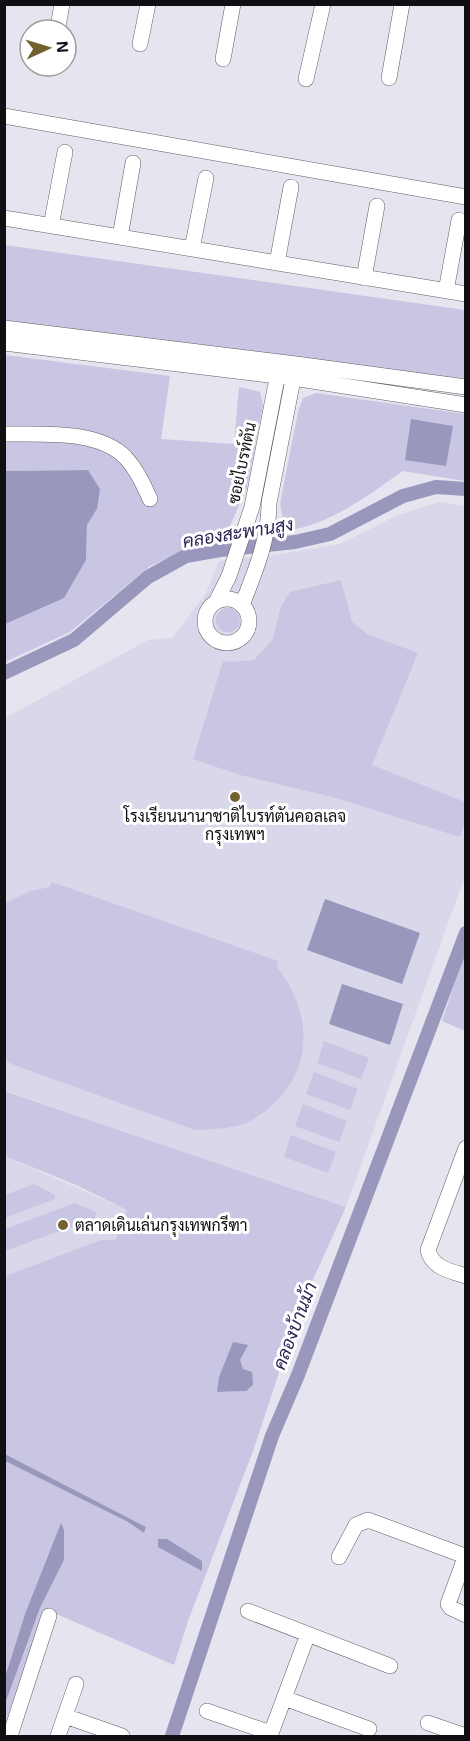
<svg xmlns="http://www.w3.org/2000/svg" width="470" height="1741" viewBox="0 0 470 1741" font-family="Helvetica,Sarabun,sans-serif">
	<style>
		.built { fill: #d9d8ea }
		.green { fill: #c8c6e3; fill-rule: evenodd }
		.water { fill: #9a97bd }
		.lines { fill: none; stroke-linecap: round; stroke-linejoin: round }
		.canal { stroke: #9a97bd; stroke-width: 14 }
		.street-casing { stroke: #5f5e67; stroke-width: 16 }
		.street { stroke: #fff; stroke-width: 15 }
		.poi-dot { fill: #726230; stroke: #fff; stroke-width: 2 }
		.labels { text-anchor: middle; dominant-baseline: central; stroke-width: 6; stroke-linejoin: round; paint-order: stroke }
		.street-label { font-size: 16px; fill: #100f13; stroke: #fff }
		.poi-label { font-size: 16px; fill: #100f13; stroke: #fff }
		.water-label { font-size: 18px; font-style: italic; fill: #2c2354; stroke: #fff }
	</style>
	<rect width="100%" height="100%" fill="#e5e4ef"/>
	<path class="built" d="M439,502L465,506V876L346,1207L5,1091V718L148,640L172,638L206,593L219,561L268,556L340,544L396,516Z
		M5,1156L127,1210L115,1240H101L5,1276Z"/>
	<path class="green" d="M5,245L465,310V379L5,324Z
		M5,355L170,376L161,439L234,444L239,387L260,392L263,405L247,487L222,544L177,554L150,566L70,632L5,662L4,624L64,597L86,560L87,525L97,509L88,470L5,471Z
		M316,393L465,414V481L403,471C367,496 330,525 285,531L280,504L298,412L303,398Z
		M341,580L352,622L367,634L418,653L372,765L465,802V821L460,837L336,798L240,775L193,759L223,661L232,662L254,660L273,639L281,606L290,592Z
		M216 620a12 12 0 1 1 24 0a12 12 0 1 1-24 0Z
		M52,882L278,961L277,967C319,1021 312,1086 250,1121C235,1129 212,1129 195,1130L14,1065L5,1060V903L31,891L49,887Z
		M465,952L466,953L465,1031L442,1021Z
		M324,1041L369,1058L361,1079L317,1063Z
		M314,1072L358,1089L350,1110L306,1094Z
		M4,1091L346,1207L301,1306L253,1451L188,1621L174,1665L45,1609L5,1723V1704L40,1608L64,1560V1530L25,1614L5,1677V1461L128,1522L144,1533L146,1527L5,1454V1276L101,1240H115L127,1210L76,1185L5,1156ZM247,1345L239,1360L243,1369L246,1391L217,1392Z
		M303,1104L347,1121L339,1142L295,1126Z
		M291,1135L336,1152L328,1173L284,1157Z
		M34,1184L55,1195V1199L5,1218V1195Z
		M75,1203L96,1212L95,1218L5,1251V1229Z"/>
	<path class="water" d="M411,419L453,426L446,466L405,460Z
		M88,470L100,489L97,509L87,525L86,560L64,598L5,624V471Z
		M325,899L420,933L402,984L307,950Z
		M342,984L403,1004L390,1045L329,1024Z
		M233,1342L248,1345L240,1360L243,1369L252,1372L253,1385L246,1391L217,1392L219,1377Z
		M5,1454L146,1527L144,1533L128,1522L5,1461Z
		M61,1523L64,1530V1560L40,1608L5,1704V1677L25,1614Z
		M158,1539H167L202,1561V1571L158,1547Z"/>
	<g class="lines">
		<path class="canal" d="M4,673L74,640L148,577L186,556L220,550L295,542L330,534L403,496L436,487L466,489
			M172,1736L272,1436L298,1375L466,933"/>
		<defs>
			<path id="street" d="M58,27L62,4
				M140,44L148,4
				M223,59L233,4
				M389,78L402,4
				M306,79L323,4
				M4,116L466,197
				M4,218L466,294
				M51,226L65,152
				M120,237L133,163
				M192,249L206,178
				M277,263L291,187
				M364,278L377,206
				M446,291L459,220
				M4,328L296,364L466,387
				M4,343L293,378L466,405
				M4,434C42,435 98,429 126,458C137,470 143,484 150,499
				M205 621a22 22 0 1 1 44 0a22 22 0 1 1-44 0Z
				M216,602L229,576L252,507L279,368
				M242,605C255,572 269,539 269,503L295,369
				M466,1148L428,1250C432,1268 450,1271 466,1276
				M466,1555L448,1604L451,1608L466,1615
				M339,1557L356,1525L368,1520L465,1556
				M248,1611L390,1666
				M284,1698L369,1729
				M207,1711L271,1733
				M65,1716L122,1736
				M428,1723L466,1736
				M10,1736L49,1616
				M58,1736L76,1684
				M270,1736L308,1634"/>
		</defs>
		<use href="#street" class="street-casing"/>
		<use href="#street" class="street"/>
	</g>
	<g class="poi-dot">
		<circle cx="235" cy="797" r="6"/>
		<circle cx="63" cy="1225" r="6"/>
	</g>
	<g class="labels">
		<g class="street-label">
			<text transform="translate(242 463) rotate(-78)">ซอยไบรท์ตัน</text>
		</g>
		<g class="poi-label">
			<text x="235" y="816">โรงเรียนนานาชาติไบรท์ตันคอลเลจ<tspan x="235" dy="18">กรุงเทพฯ</tspan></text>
			<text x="75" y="1225" text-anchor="start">ตลาดเดินเล่นกรุงเทพกรีฑา</text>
		</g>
		<g class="water-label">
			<text transform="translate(238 533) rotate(-9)">คลองสะพานสูง</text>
			<text transform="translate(295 1326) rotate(-69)">คลองบ้านม้า</text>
		</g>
	</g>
	<rect width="470" height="1741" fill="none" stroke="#100f13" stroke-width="12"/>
	<g transform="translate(48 48) rotate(86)"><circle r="28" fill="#ffffff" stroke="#9f9fa1" stroke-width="1.5"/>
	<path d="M0-4.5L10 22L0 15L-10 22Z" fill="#726230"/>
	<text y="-9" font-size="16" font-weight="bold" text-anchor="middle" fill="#100f13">N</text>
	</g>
</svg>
